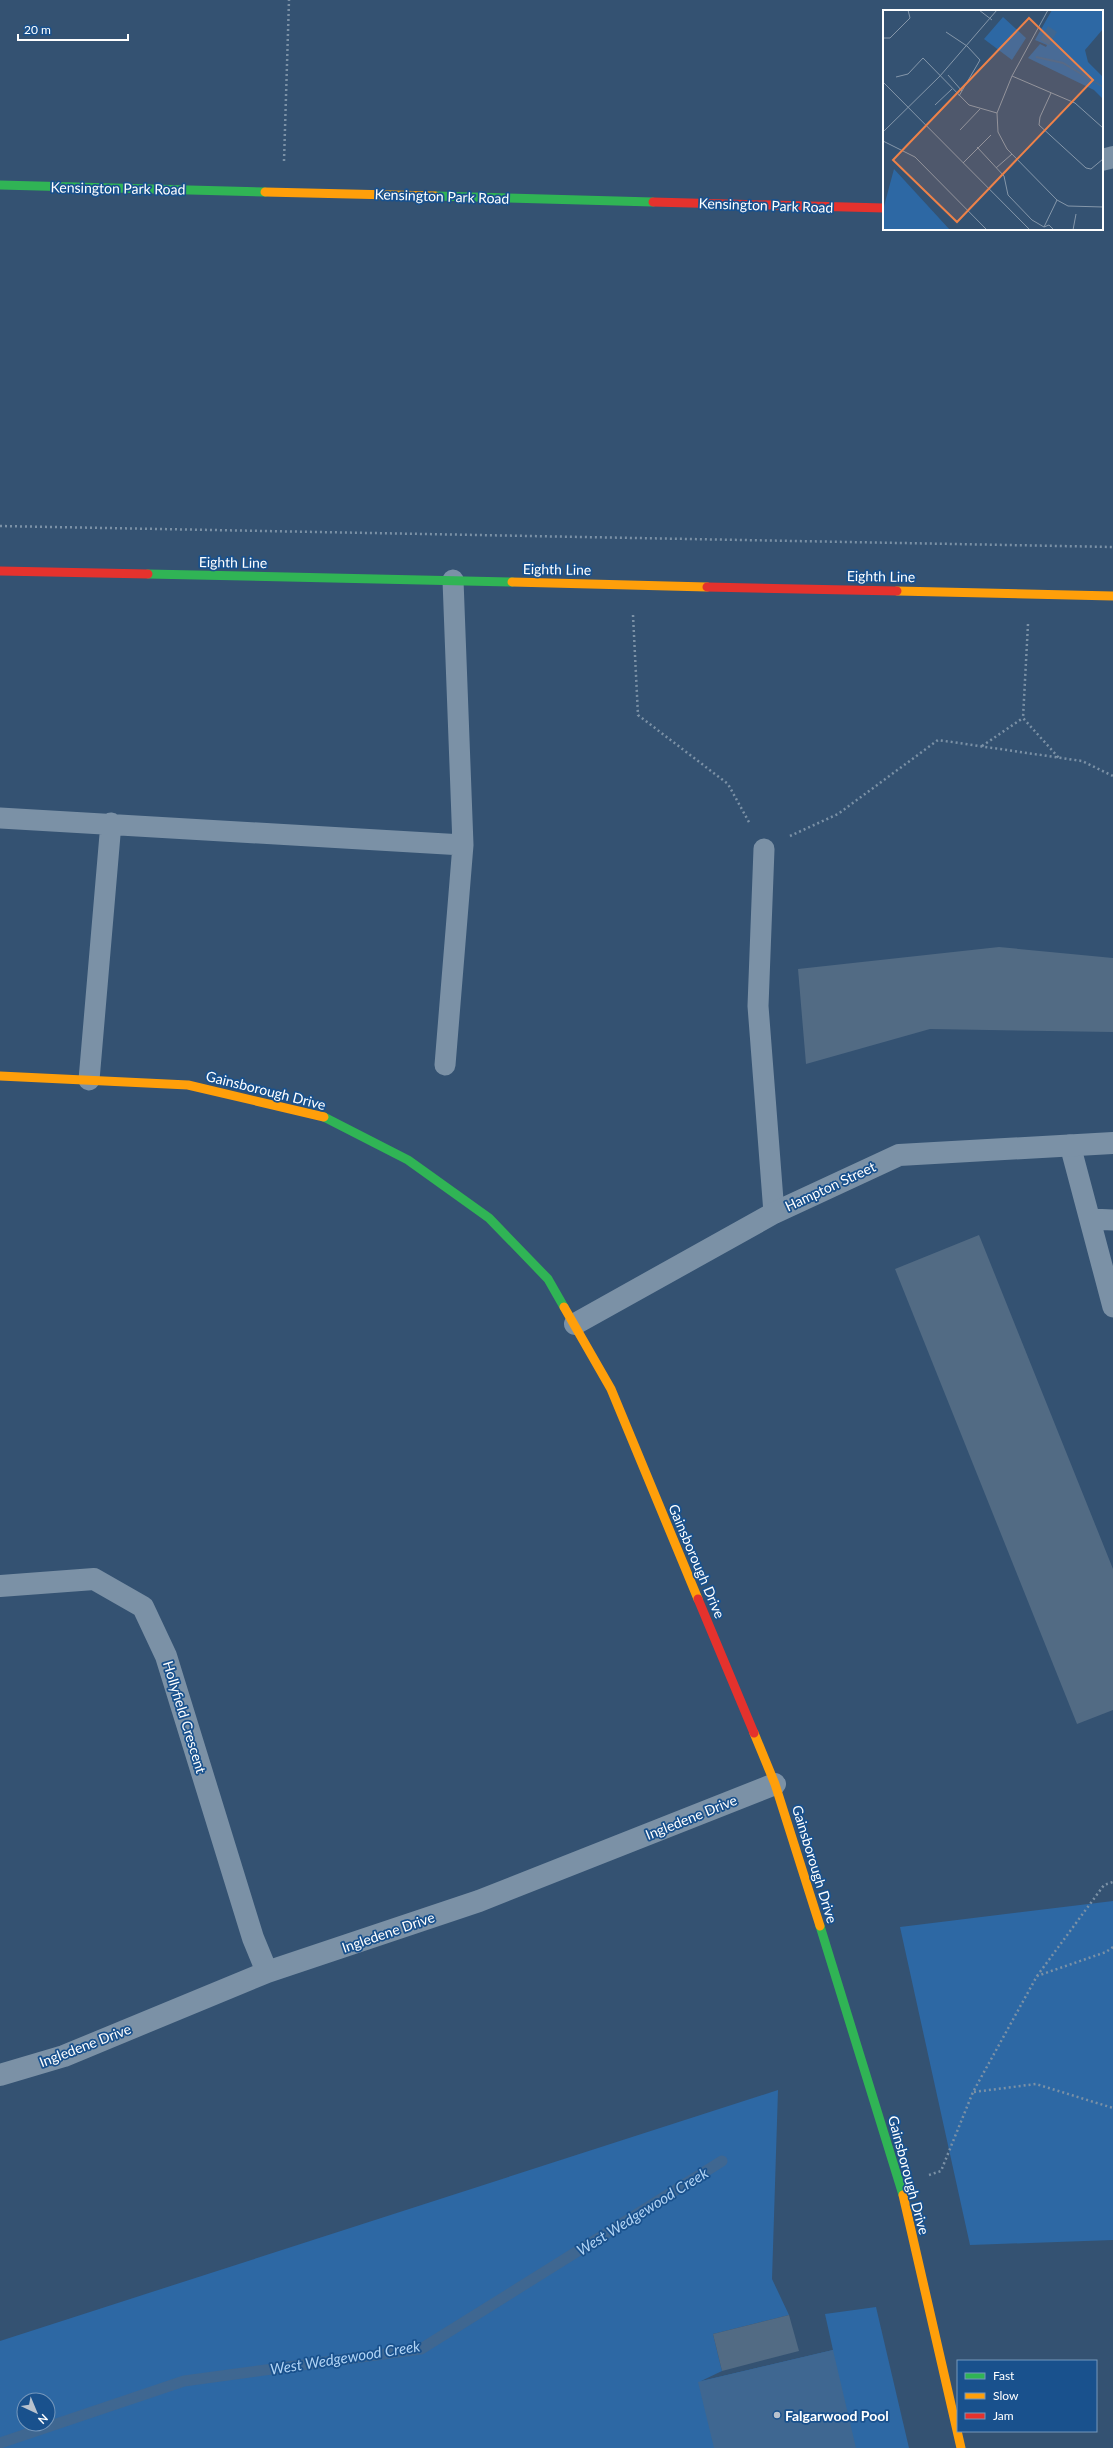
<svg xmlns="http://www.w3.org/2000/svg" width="1113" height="2448" viewBox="0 0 1113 2448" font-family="Lato,sans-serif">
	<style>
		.green { fill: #2d68a4; fill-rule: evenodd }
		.water { fill: #3f6791 }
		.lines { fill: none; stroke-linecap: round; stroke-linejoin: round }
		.stream { stroke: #3f6791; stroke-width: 11 }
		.building { fill: #526b84 }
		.path { stroke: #7b91a6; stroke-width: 2.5; stroke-dasharray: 2 3; stroke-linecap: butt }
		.lane { stroke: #7b91a6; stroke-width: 21 }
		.street { stroke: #7b91a6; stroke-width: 22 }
		.fast { stroke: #30b455; stroke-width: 9 }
		.slow { stroke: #ff9f0a; stroke-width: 9 }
		.jam { stroke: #e5322d; stroke-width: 9 }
		.poi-dot { fill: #b8c2ce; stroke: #19518d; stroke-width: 1.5 }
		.labels { text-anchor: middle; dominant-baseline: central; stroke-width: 3.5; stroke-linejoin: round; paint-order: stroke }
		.street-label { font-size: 14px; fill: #fff; stroke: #19518d }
		.poi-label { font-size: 14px; font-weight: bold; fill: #fff; stroke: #19518d; text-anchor: start }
		.water-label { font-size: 15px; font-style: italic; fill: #b1d4f5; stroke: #19518d }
		.inset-river { fill: none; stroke: #3f6791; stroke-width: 2 }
		.inset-road { fill: none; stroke: #8597aa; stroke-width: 1 }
		.view { fill: #ee8249; fill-opacity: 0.15; stroke: #ee8249; stroke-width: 2 }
		.inset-edge { fill: none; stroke: #fff; stroke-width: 2 }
	</style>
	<rect width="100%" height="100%" fill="#345272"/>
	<path class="green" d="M1113,1901V2240L970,2245L900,1927Z
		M778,2090L772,2279L789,2315L713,2334L722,2371L701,2381L833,2350L825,2314L876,2307L909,2448H0V2341ZM24,2400H48V2424H24Z"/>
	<path class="water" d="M833,2350L856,2448H714L698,2382Z"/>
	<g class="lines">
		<path class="stream" d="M0,2443L184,2381L421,2349L722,2161"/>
	</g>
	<path class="building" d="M999,947L1113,958V1032L930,1029L806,1064L798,969Z
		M979,1235L1113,1569V1710L1077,1724L895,1269Z
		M789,2315L799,2351L722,2371L713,2334Z"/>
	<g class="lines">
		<path class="path" d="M284,161L289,0
			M0,526L1113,547
			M633,615L638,715L728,784L750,824
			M1028,624L1023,718L1059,758
			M982,746L1023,718
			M790,836L838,814L938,740L1082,761L1113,776
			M1037,1976L1104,1885L1113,1882
			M974,2092L1036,2084L1113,2108
			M929,2175L941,2171L973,2092L1037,1976L1106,1952L1113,1947"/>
		<path class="lane" d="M0,818L463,845
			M764,849L758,1006L774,1213
			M445,1065L463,845L453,580
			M89,1080L111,823
			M1070,1145L1113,1307
			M1091,1219L1113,1220"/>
		<path class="street" d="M1102,160L1113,157
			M575,1324L774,1213L899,1155L1113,1143
			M0,1586L94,1579L143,1607L166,1656L253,1938L267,1972
			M0,2075L64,2056L267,1972L479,1901L775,1784"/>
		<path class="fast" d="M0,185L265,192
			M435,196L653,202
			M148,574L512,582
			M324,1117L408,1160L489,1218L548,1279L564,1307
			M820,1926L903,2195"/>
		<path class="slow" d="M265,192L435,196
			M512,582L707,587
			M897,591L1113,596
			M0,1076L188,1085L324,1117
			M564,1307L611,1389L698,1599
			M754,1733L775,1784L820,1926
			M903,2195L961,2448"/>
		<path class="jam" d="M653,202L884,208
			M0,571L148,574
			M707,587L897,591
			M698,1599L754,1733"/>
	</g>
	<circle class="poi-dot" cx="777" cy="2415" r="4"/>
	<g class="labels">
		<g class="street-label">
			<text transform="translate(118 188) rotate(1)">Kensington Park Road</text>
			<text transform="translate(442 196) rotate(2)">Kensington Park Road</text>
			<text transform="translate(766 205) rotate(2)">Kensington Park Road</text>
			<text transform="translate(233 562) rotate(1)">Eighth Line</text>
			<text transform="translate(557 569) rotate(1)">Eighth Line</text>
			<text transform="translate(881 576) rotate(1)">Eighth Line</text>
			<text transform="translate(266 1090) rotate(14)">Gainsborough Drive</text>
			<text transform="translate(830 1186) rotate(-25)">Hampton Street</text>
			<text transform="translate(697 1561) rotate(67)">Gainsborough Drive</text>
			<text transform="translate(185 1717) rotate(73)">Hollyfield Crescent</text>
			<text transform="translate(691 1817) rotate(-22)">Ingledene Drive</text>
			<text transform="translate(815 1864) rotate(73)">Gainsborough Drive</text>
			<text transform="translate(388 1932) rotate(-19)">Ingledene Drive</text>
			<text transform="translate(85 2045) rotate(-21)">Ingledene Drive</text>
			<text transform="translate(909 2175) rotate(75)">Gainsborough Drive</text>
		</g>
		<g class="poi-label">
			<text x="785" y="2415">Falgarwood Pool</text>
		</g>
		<g class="water-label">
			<text transform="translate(642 2211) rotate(-32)">West Wedgewood Creek</text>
			<text transform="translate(345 2357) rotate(-9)">West Wedgewood Creek</text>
		</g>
	</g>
	<g transform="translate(883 10)">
		<rect width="220" height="220" fill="#345272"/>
		<path d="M169,0H220V19L202,40L205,52L220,67V89L211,80L145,48L157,34L163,37L164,35L152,30ZM120,7L143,28L129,50L101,29ZM11,159L67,220H0V200Z" fill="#2d68a4"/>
		<path d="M165,16L174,22L166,35L157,30Z" fill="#3f6791"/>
		<path class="inset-river" d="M153,47L180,53L220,77"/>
		<path class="inset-road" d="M96,0L109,10M165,0L129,66L114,103L115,122L124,139L174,190L185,196L220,197M63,22L84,36L97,50L76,86M0,28H7L27,8L25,0M65,65L79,81M129,66L192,93L220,118M13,67L25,64L40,48L86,95L114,103M0,72L147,220M168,83L157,107L156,115L203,158L208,159L220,149M52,95L69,79M77,120L97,99M0,122L57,66L114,0M0,131L32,147L104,220M94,137L121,166L125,185L149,210L161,217L166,215L171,220M80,153L108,125M113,158L129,144M161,217L174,190M190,220L193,204"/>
		<path class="view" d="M146,8L210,70L74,212L10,150Z"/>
		<rect width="220" height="220" class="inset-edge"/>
	</g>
	<rect x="957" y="2360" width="140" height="72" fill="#19518d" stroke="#7597bb"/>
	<rect x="965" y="2373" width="20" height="6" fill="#30b455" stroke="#7597bb"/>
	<text x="993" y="2380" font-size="12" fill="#ffffff">Fast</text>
	<rect x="965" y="2393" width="20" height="6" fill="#ff9f0a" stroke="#7597bb"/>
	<text x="993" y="2400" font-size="12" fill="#ffffff">Slow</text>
	<rect x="965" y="2413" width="20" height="6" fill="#e5322d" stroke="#7597bb"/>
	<text x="993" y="2420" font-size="12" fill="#ffffff">Jam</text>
	<g transform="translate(36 2412) rotate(136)"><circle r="19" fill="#19518d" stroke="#7597bb"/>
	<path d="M0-3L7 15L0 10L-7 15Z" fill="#b8c2ce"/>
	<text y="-6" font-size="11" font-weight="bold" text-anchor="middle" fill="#ffffff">N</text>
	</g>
	<path d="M18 34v6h110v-6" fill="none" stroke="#ffffff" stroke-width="2"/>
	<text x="24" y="34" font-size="12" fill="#ffffff" stroke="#19518d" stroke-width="3" paint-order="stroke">20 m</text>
</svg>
